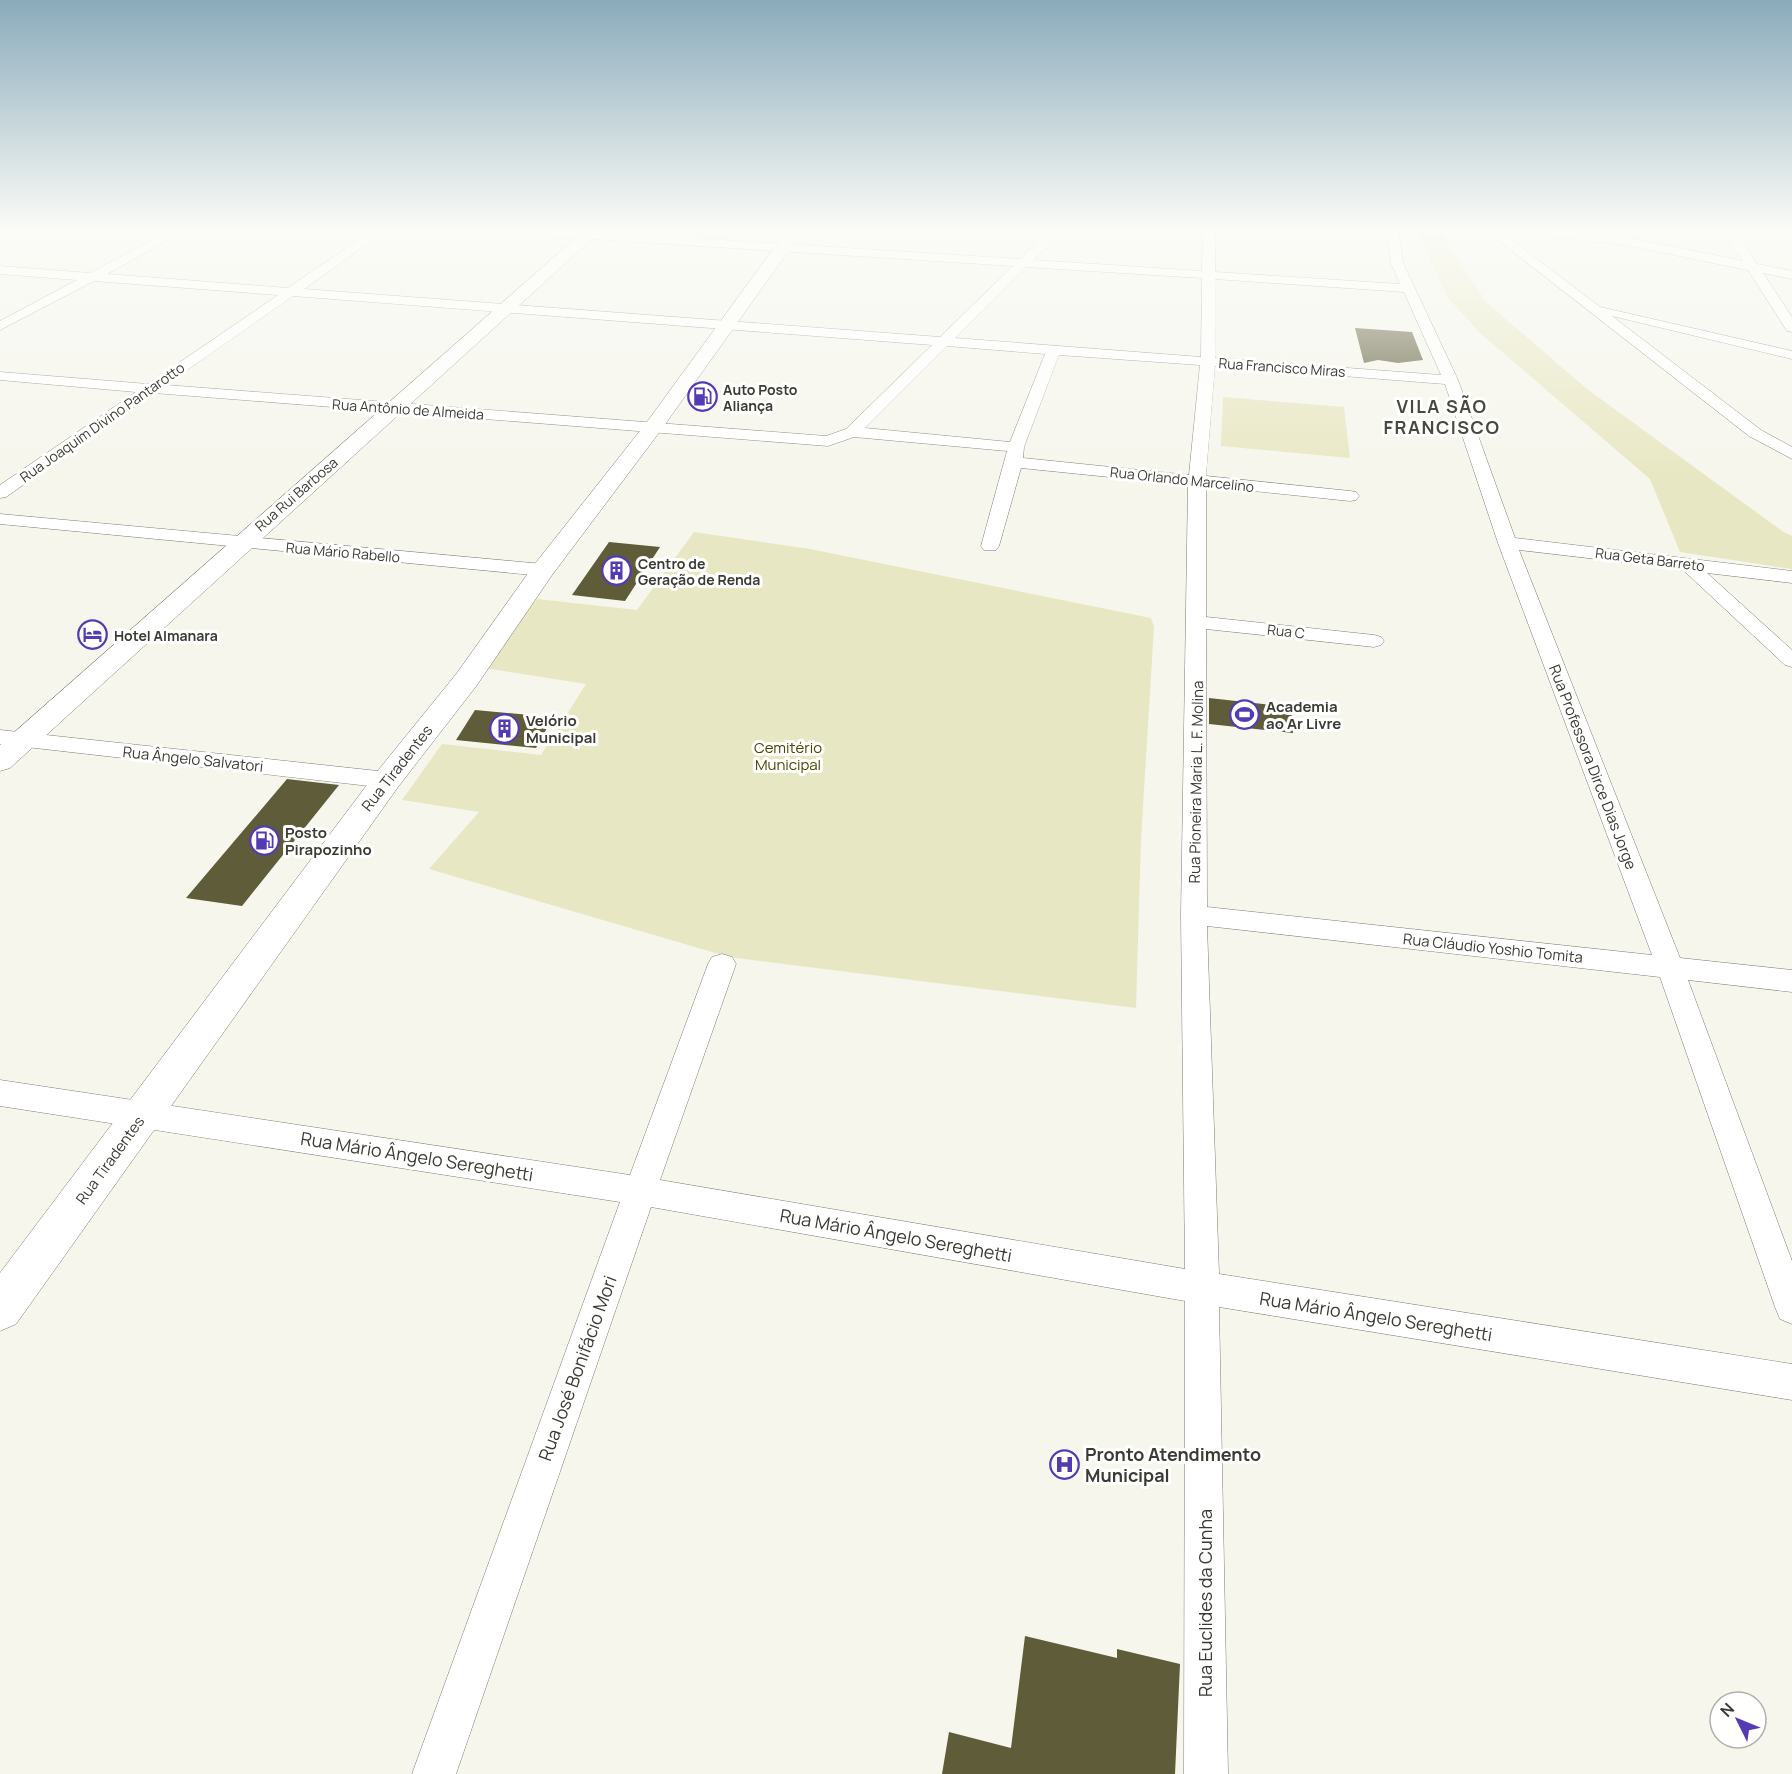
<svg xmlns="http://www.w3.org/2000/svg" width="1792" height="1774" viewBox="0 0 1792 1774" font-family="Manrope,sans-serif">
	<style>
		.green { fill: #e8e7c3 }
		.building { fill: #5e5c39 }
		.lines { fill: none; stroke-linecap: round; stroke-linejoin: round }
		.street-casing { stroke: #7c7c74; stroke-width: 1 }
		.secondary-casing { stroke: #7c7c74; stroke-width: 1 }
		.street { fill: #fff; fill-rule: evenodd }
		.secondary { fill: #fff; fill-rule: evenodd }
		.labels { text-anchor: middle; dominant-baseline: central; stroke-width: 6; stroke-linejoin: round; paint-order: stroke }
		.far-street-label { font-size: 14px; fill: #3a3a36; stroke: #fffffe }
		.far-poi-label { font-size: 14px; font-weight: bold; fill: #3a3a36; stroke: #fffffe; text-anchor: start }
		.poi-label { font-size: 15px; font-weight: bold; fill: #3a3a36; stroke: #fffffe; text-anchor: start }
		.park-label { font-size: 15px; fill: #4a4600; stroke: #fffffe }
		.street-label { font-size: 15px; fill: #3a3a36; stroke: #fffffe }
		.far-district-label { font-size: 18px; font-weight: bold; letter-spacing: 1.5px; fill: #484841; stroke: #fffffe }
		.near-street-label { font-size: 18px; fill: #3a3a36; stroke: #fffffe }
		.near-poi-label { font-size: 18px; font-weight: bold; fill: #3a3a36; stroke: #fffffe; text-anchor: start }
	</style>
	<rect width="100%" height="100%" fill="#f6f6ed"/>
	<path class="green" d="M1418,233L1441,234L1487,303L1587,389L1782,531L1792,536V569L1680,552L1650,479L1480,333L1448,298Z
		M1223,397L1344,407L1350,458L1221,446Z
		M694,532L810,549L1151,618L1154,627L1141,839L1136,1008L729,957L429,869L479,812L402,800L442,744L541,755L586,684L478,667L537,599L637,610Z"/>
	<path class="building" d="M1355,328L1412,332L1423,360L1398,363L1378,360L1364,363Z
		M609,542L660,547L625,601L572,595Z
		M1209,698L1291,707L1293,733L1209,724Z
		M475,710L553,717L536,748L456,740Z
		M287,779L339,785L242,906L186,898Z
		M1025,1636L1117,1658V1649L1180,1664L1175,1774H942L949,1732L1011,1748Z"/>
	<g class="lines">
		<defs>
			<path id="street" d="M173,229H188L107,274L288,288L374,229H388L304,289L940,337L1013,266L496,233L490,229H548L1020,259L1051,229H1064L1034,260L1202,271L1203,229H1215V272L1400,284L1391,263L1386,229H1398L1403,263L1458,380L1515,538L1792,571V583L1707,573L1792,650V667L1785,665L1682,569L1519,550L1680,958L1792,970V992L1688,980L1792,1261V1324L1780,1319L1775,1307L1660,977L1207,926L1219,1274L1792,1364V1400L1219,1307L1228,1774H1184L1185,1301L651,1207L456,1774H412L620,1202L0,1106V1080L630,1175L708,964L712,957L722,954L732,957L736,964L660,1180L1185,1269L1181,915L1188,485L1021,468L999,546L996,550H984L981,546L1007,451L854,437L828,446L154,393L6,497L0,498V485L136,392L0,380V372L148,384L278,295L94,281L0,330V321L77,280L0,274V266L90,273ZM1026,267L1202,278L1201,357L955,338ZM1215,279L1404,292L1441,375L1215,358ZM293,296L932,345L846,429L826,436L166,385ZM947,346L1045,354L1010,442L865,428ZM1059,355L1200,365L1189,475L1023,458L1024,447ZM1215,366L1445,384L1498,543L1652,955L1207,907L1206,629L1374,647L1381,645L1384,641L1381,637L1374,635L1206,617V486L1350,501L1356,500L1359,496L1356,492L1350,491L1206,476Z
				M1484,229H1497L1600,307L1792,351V359L1612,316L1761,430L1792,447V459L1749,436Z
				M1515,229C1592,226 1668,246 1743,261L1722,229H1734L1757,264L1792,271V279L1763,273L1792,317V332L1787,331L1748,270L1625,245L1521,233Z
				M1776,229H1792V235L1778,231Z
				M0,514L543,564L550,566L552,570L550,574L543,576L0,524Z
				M0,730L387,772L395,775L399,780L395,785L387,788L0,744Z"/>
			<path id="secondary" d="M586,229H603L10,768L0,771V745Z
				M788,229H804L661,430L552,575L477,685L398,787L16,1324L0,1331V1273L376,773L457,673L534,565L647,422Z"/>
		</defs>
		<use href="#street" class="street-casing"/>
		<use href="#secondary" class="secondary-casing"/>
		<use href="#street" class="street"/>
		<use href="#secondary" class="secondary"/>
	</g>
	<linearGradient id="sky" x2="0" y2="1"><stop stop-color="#8aabbb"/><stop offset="0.48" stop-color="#fbfbf7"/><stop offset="1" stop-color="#fbfbf7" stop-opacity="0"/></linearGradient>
	<rect width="1792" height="477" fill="url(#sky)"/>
	<defs>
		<symbol id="fuel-ring" viewBox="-11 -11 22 22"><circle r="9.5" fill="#fffffe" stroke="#543bb3" stroke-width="1.5"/><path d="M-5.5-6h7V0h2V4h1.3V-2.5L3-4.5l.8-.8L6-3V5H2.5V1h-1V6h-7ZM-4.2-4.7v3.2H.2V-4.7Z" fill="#543bb3"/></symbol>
		<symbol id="building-ring" viewBox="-11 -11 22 22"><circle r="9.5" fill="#fffffe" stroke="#543bb3" stroke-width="1.5"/><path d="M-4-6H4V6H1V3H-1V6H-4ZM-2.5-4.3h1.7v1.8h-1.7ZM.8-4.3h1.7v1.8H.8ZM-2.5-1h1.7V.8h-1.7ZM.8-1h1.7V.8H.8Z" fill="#543bb3"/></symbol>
		<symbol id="hotel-ring" viewBox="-11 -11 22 22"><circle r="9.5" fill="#fffffe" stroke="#543bb3" stroke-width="1.5"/><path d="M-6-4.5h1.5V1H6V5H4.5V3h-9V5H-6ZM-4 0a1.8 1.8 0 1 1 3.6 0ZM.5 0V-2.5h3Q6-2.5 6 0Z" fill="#543bb3"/></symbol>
		<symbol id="stadium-ring" viewBox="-11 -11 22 22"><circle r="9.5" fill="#fffffe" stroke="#543bb3" stroke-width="1.5"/><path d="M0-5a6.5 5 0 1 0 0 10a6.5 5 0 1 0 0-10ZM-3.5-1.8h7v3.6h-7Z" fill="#543bb3"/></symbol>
		<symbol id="hospital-ring" viewBox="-11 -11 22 22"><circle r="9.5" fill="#fffffe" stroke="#543bb3" stroke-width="1.5"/><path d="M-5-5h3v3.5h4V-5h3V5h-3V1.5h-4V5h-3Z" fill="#543bb3"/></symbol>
	</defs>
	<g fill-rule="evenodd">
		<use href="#fuel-ring" x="686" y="380" width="33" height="33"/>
		<use href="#building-ring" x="600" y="554" width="33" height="33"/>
		<use href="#hotel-ring" x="76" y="618" width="33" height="33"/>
		<use href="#stadium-ring" x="1228" y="698" width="33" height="33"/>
		<use href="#building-ring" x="488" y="712" width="33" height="33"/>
		<use href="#fuel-ring" x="248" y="824" width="33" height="33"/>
		<use href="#hospital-ring" x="1048" y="1448" width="33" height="33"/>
	</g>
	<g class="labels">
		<g class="far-street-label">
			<text transform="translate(1282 367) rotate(4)">Rua Francisco Miras</text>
			<text transform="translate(408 409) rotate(4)">Rua Antônio de Almeida</text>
			<text transform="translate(102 422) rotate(-35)">Rua Joaquim Divino Pantarotto</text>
			<text transform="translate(1182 479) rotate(6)">Rua Orlando Marcelino</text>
			<text transform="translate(296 494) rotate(-41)">Rua Rui Barbosa</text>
			<text transform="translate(343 552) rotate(5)">Rua Mário Rabello</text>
			<text transform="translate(1650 559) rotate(7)">Rua Geta Barreto</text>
			<text transform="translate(1286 631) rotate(6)">Rua C</text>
		</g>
		<g class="far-poi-label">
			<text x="723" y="389">Auto Posto<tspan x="723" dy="16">Aliança</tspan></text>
			<text x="638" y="563">Centro de<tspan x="638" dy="16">Geração de Renda</tspan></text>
			<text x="114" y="635">Hotel Almanara</text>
		</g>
		<g class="poi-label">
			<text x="1266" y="706">Academia<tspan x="1266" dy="17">ao Ar Livre</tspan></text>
			<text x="526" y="720">Velório<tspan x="526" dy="17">Municipal</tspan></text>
			<text x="285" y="832">Posto<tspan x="285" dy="17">Pirapozinho</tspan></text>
		</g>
		<g class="park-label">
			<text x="788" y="747">Cemitério<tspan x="788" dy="17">Municipal</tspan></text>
		</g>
		<g class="street-label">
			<text transform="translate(193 759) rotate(6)">Rua Ângelo Salvatori</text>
			<text transform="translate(1593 767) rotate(69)">Rua Professora Dirce Dias Jorge</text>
			<text transform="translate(397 768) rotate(-52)">Rua Tiradentes</text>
			<text transform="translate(1196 782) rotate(-89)">Rua Pioneira Maria L. F. Molina</text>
			<text transform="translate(1493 948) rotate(6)">Rua Cláudio Yoshio Tomita</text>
			<text transform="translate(110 1160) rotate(-54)">Rua Tiradentes</text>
		</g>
		<g class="far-district-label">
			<text x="1442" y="406">VILA SÃO<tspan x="1442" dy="21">FRANCISCO</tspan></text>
		</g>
		<g class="near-street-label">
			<text transform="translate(417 1156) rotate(9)">Rua Mário Ângelo Sereghetti</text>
			<text transform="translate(896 1235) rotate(10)">Rua Mário Ângelo Sereghetti</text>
			<text transform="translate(1376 1316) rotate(9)">Rua Mário Ângelo Sereghetti</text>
			<text transform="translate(577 1368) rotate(-70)">Rua José Bonifácio Mori</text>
			<text transform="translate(1205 1603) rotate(-90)">Rua Euclides da Cunha</text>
		</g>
		<g class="near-poi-label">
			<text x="1085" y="1454">Pronto Atendimento<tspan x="1085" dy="21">Municipal</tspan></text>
		</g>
	</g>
	<g transform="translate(1738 1720) rotate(313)"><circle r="28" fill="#fffffe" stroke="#b0b0ae" stroke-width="1.5"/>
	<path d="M0-4.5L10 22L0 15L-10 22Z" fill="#543bb3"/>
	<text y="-9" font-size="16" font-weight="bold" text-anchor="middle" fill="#3a3a36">N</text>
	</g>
</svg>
